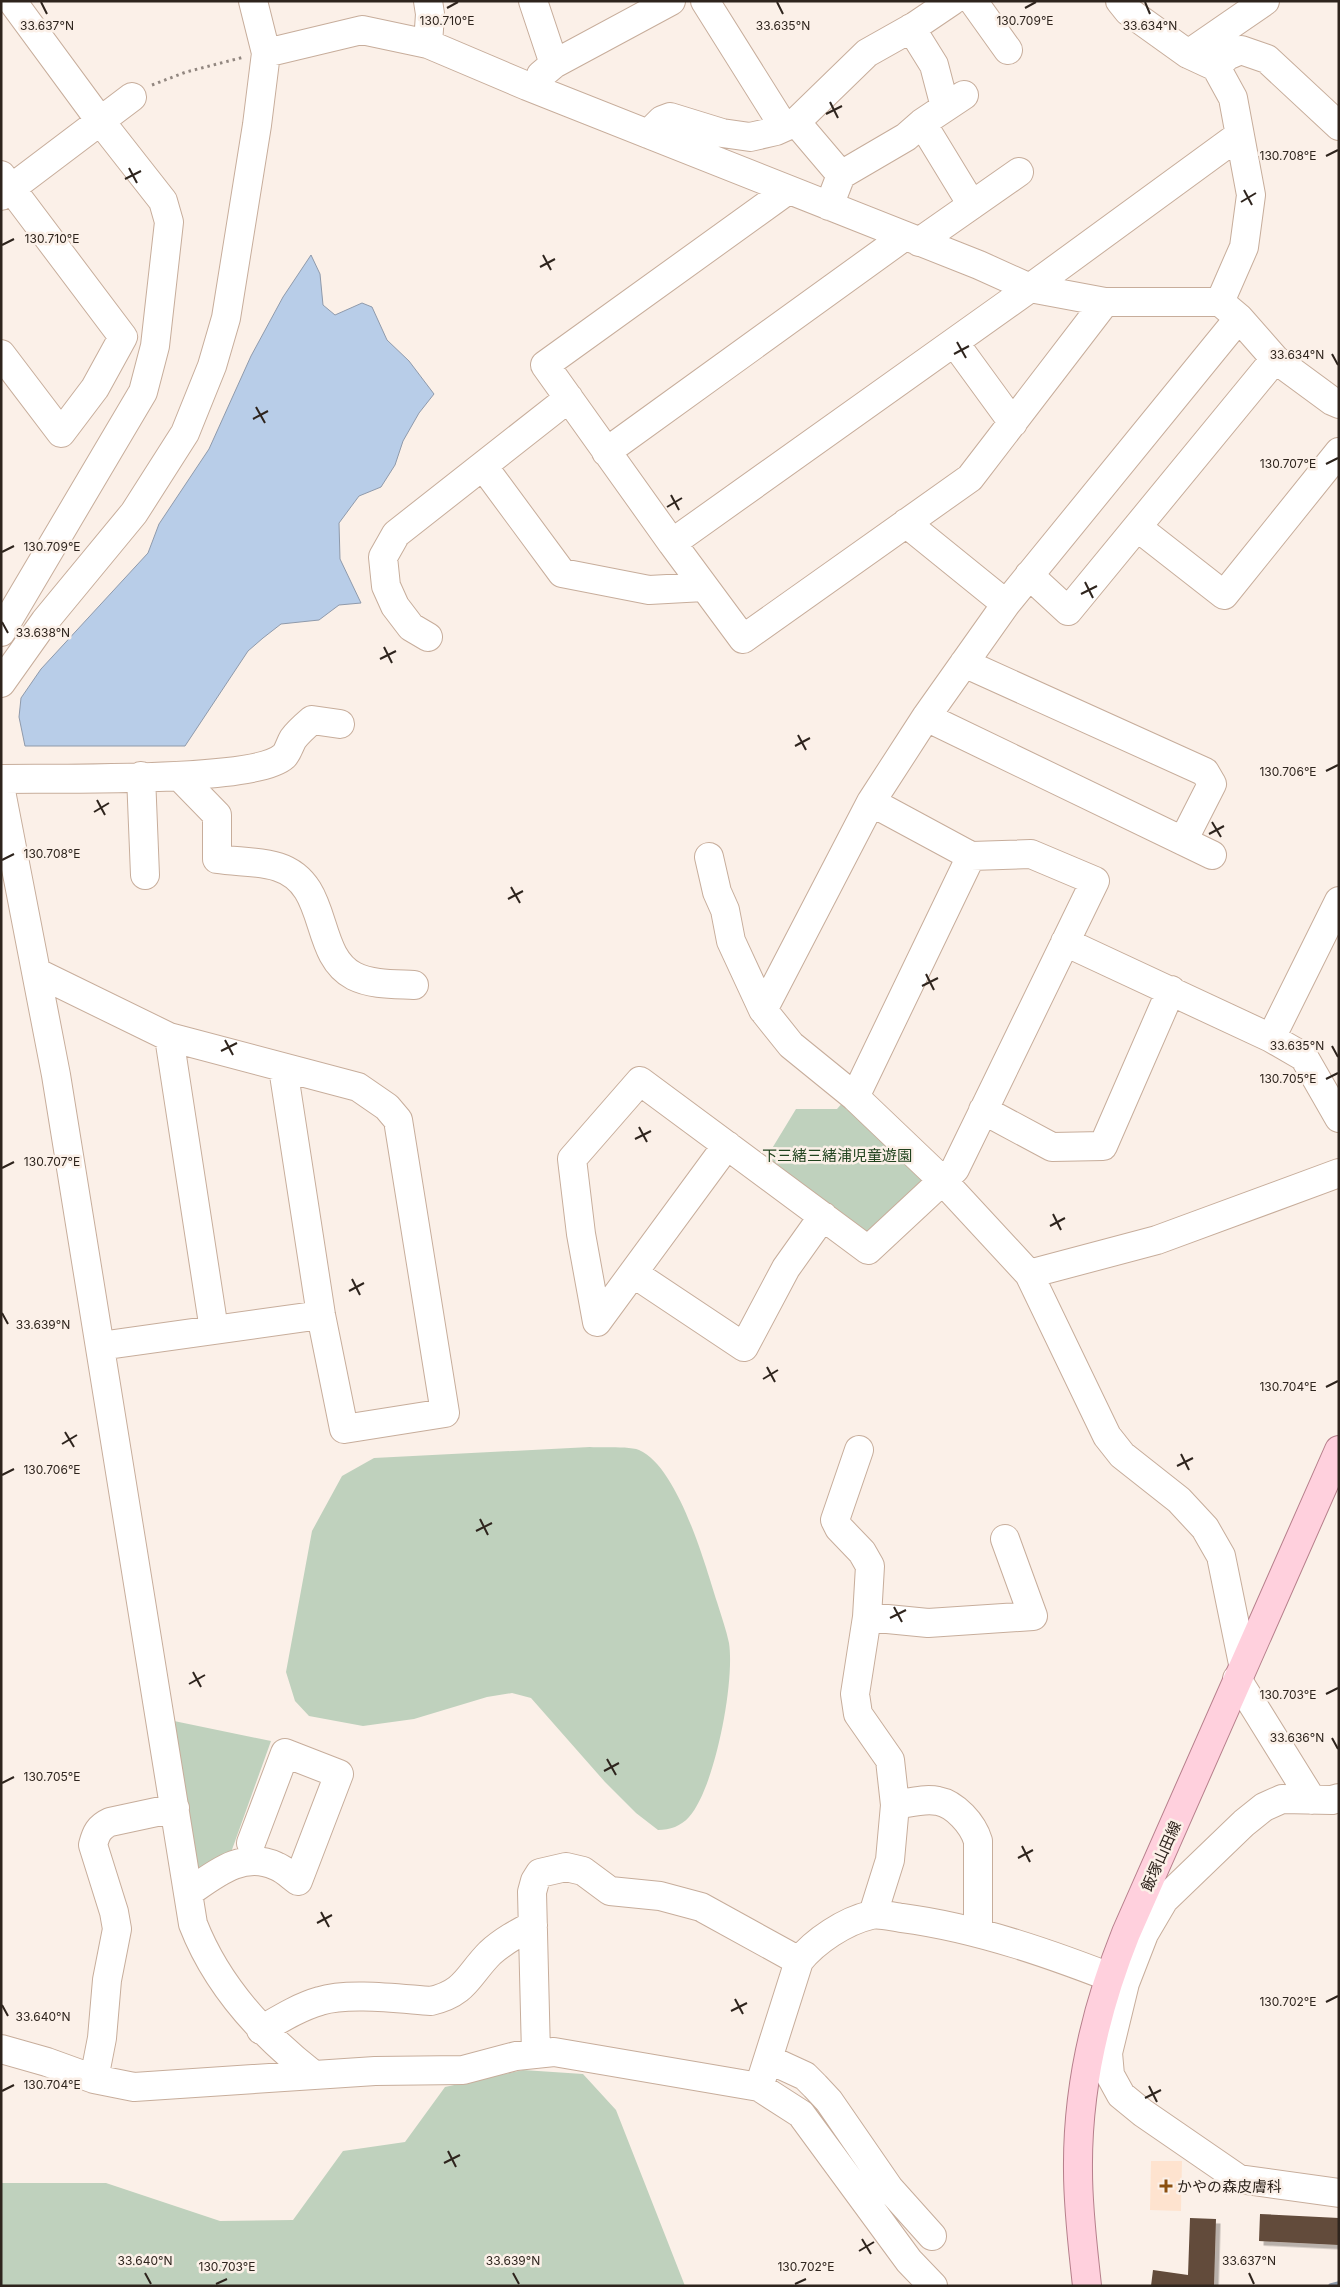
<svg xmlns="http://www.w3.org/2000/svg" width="1340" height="2287" viewBox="0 0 1340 2287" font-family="Inter,'Noto Sans JP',sans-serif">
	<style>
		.built { fill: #fee3cf }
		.green { fill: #bfd1bd }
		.water { fill: #b8cde8; stroke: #8f9aab }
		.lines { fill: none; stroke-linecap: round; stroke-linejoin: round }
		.stream { stroke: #8f9aab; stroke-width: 5.5 }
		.building { fill: #624b3b; filter: url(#shadow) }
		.minor-casing { stroke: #c7ad9b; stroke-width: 30 }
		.major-casing { stroke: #b67f8b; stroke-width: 30 }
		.path { stroke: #928780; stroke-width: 3; stroke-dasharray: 2.5 4; stroke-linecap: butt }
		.minor { stroke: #fff; stroke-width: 28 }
		.major { stroke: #ffd0dd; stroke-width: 28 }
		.ticks { fill: none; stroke: #2e241d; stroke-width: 2 }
		.poi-dot { fill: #8b4f0f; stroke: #fbf0e8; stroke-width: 2 }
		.labels { text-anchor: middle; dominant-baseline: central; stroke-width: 5; stroke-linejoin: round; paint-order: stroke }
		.park-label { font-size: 15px; fill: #21431e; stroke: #fbf0e8 }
		.street-label { font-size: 15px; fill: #2e241d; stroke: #fbf0e8 }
		.poi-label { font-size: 15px; fill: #2e241d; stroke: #fbf0e8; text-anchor: start }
		.ticks-label { font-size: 12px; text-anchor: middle; fill: #2e241d; stroke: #fbf0e8; stroke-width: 5; stroke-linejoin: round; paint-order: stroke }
	</style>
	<defs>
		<filter id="shadow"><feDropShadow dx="4.5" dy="4.5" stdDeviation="0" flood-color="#0004"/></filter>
	</defs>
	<rect width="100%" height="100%" fill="#fbf0e8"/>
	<path class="built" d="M1151,2161H1182L1181,2211L1150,2210Z"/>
	<path class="green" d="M844,1101L925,1173L928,1186L873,1237L765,1160L796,1109H837Z
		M590,1447C602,1448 629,1446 639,1450C678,1467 705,1564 717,1602C721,1615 726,1629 729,1643C735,1682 715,1788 689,1817C681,1826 670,1830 658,1830L636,1813L605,1782L531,1698L512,1693L487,1697L414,1719L363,1726L309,1716L295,1701L286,1672L312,1531L342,1476L374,1458Z
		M174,1721L271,1741L229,1858L198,1873Z
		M523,2070L583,2074L616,2110L685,2286H1V2183H106L220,2221L293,2220L343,2151L405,2142L445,2087Z"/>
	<path class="water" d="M311,255L320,274L323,305L335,315L362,303L372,307L387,340L409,361L434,394L419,413L403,441L395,465L381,487L359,496L339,523L340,559L361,603L339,605L319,620L281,624L263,638L248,651L185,746H25L19,717L21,698L41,669L148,553L159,524L209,449L251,356L283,297Z"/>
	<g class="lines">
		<path class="stream" d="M1331,2286L1339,2284"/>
	</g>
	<path class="building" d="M1260,2214L1339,2218V2245L1259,2241Z
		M1190,2218L1216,2219L1214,2286H1151L1153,2270L1188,2275Z"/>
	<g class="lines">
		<defs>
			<path id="minor" d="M533,1L554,64L541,75
				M705,1L784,127
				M973,1L1008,50
				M1120,1L1128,11L1188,54L1216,67L1233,98L1251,195L1244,247L1220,302
				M911,28L934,65L945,107
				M428,44L430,14L428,1
				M266,53L362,30L428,44L527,86L979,265L1030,288L1105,302H1220L1239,318L1275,359L1332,401L1339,404
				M1188,54L1265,1
				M554,64L671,1
				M1216,67L1227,56L1241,50L1267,59L1339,126
				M796,122L841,175
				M922,123L972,205
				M648,134L662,120L670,117L722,133L750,137L776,131L796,122L867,53L915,26L952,1
				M1,175L123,337L95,388L61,433L1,354
				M788,190L545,365L672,543L1030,288L1238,136
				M1,196L132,97
				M829,206L841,175L906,137L922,123L964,95
				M919,242L1019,172
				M954,342L1013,423
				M606,452L905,236
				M483,466L562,573L649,590L704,587
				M906,523L1006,604
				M1137,527L1224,595L1339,452
				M672,543L743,639L970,478L1105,302
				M1029,575L1068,611L1275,359
				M1,632L143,392L155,346L169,222L163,201L101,122L12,1
				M428,637L411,627L395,606L386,586L383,557L396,534L569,398
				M964,663L1205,772L1212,784L1183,841
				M1,683L45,621L134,513L185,433L212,366L226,318L257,125L266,53L253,1
				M926,717L1212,855
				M141,776L145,875
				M179,776L217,815V859C237,862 260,861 278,867C331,884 312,954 354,976C372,985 395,984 414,985
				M1,779C50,778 255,783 284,756C288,752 290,744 293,739C298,732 305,726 312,720L340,724
				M1,791L56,1075L193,1924C217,1986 261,2034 314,2075
				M871,802L926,717L1006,604L1239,318
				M709,857L717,892L725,910L731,941L763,1010L791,1045L855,1097L942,1180L1029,1274L1107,1436L1122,1455L1179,1500L1205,1528L1221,1556L1243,1664
				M1065,942L1271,1038L1304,1057L1339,1118
				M36,972L169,1037L358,1087L387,1107L398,1120L445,1413L344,1429L321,1315L283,1068
				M169,1037L214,1330
				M1271,1038L1339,901
				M855,1097L971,856
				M983,1110L1052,1147L1103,1146L1171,990
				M727,1145L597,1322L581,1234L572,1159L640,1081L868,1250L955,1169L1095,881L1031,854L971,856L871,802L763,1010
				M633,1273L744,1347L786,1268L823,1216
				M1029,1274L1157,1240L1339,1173
				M100,1346L321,1315
				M859,1450L835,1520L839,1528L862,1552L870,1566L867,1617L855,1694L858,1714L890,1760L895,1805L890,1860L873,1914
				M867,1617L928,1623L1033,1616L1005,1539
				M1237,1679L1312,1800
				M895,1805C909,1803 924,1798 938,1801C955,1804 973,1824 978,1841V1933
				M188,1893C214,1875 243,1850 276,1866C284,1869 291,1876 298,1881L339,1774L285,1753L251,1843
				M1125,1983L1144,1934L1164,1900L1244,1823L1264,1807L1282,1799L1332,1800L1339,1798
				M261,2030C280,2019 299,2007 320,2001C348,1992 401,1999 431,2001C466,1993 468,1975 490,1953C503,1941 518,1933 533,1925
				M1,2049L47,2062L94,2079L134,2087L375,2071L463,2070L516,2056L554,2052L759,2087L801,2114L909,2261L933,2286
				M536,2054L532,1892L535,1881L540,1873L566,1867L583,1871L610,1891L660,1896L701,1907L799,1961
				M768,2059L805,2076L815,2086L829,2101L889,2188L932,2236
				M94,2079L102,2038L107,1980L117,1929L114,1912L93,1845C96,1833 99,1827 110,1822L175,1808
				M759,2087L799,1961C815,1941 845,1921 871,1915C880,1913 893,1917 902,1918C978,1928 1054,1955 1125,1983L1108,2053L1110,2075L1121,2095L1143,2113L1239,2179L1339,2193"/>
			<path id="major" d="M1087,2286C1083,2248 1078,2210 1078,2171C1077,2090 1096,2008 1126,1933L1339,1450"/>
		</defs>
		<use href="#minor" class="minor-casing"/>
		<use href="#major" class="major-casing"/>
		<path class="path" d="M152,85L186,72L244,57"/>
		<use href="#minor" class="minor"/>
		<use href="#major" class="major"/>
	</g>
	<path class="ticks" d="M41,2L47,14M777,2L783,14M1145,2L1150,14M447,8L458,2M1025,8L1036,2M830,102L838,118M826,114L842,106M1326,156L1338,150M129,168L137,183M125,179L141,171M1244,190L1252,205M1241,202L1256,193M2,245L14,239M543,255L551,270M540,267L555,259M957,342L966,358M954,354L969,346M1332,354L1338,365M256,407L265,423M253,419L268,411M1326,464L1338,458M671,495L679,510M667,507L682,498M2,552L14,546M1085,582L1093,598M1081,594L1097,586M2,622L8,633M384,647L392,663M380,659L396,651M798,735L806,750M795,746L810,738M1326,771L1338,765M97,800L105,815M94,812L109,803M1212,822L1221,837M1209,834L1224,826M2,860L14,854M511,887L520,903M508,899L523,891M926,974L934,990M922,986L938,978M225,1040L233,1055M1332,1046L1338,1057M221,1051L237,1043M1326,1079L1338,1073M639,1127L647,1142M635,1139L651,1131M2,1168L14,1162M1053,1214L1061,1230M1050,1226L1065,1218M352,1279L360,1295M349,1291L364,1283M2,1313L8,1324M767,1367L775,1382M763,1379L778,1370M1326,1387L1338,1381M65,1432L74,1447M62,1444L77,1435M1181,1454L1189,1470M1177,1466L1193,1458M2,1475L14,1469M480,1519L488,1535M476,1531L492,1523M894,1607L902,1622M890,1618L906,1610M193,1672L201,1687M189,1684L205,1675M1326,1694L1338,1688M1332,1738L1338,1749M607,1759L616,1775M604,1771L619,1763M2,1783L14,1777M1022,1846L1030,1862M1018,1858L1033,1850M321,1912L329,1927M317,1923L332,1915M735,1999L743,2014M1326,2002L1338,1996M2,2005L8,2016M731,2011L747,2003M1149,2086L1157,2102M2,2091L14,2085M1145,2098L1161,2090M448,2151L456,2167M444,2163L460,2155M862,2239L871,2254M859,2251L874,2242M145,2273L151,2284M513,2273L519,2284M1249,2273L1254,2284M216,2284L227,2279M795,2284L806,2279"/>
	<path class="poi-dot" d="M1163.5 2178.5h5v5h5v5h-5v5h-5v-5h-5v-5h5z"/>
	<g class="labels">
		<g class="park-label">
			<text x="837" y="1155">下三緒三緒浦児童遊園</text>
		</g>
		<g class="street-label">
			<text transform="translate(1161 1856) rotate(-66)">飯塚山田線</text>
		</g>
		<g class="poi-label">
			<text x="1177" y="2186">かやの森皮膚科</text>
		</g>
	</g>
	<g class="ticks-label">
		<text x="1025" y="25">130.709°E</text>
		<text x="447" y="25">130.710°E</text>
		<text x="783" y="30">33.635°N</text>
		<text x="1150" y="30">33.634°N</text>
		<text x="47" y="30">33.637°N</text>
		<text x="1288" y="160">130.708°E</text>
		<text x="52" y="243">130.710°E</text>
		<text x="1297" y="359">33.634°N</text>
		<text x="1288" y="468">130.707°E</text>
		<text x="52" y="551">130.709°E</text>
		<text x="43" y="637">33.638°N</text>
		<text x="1288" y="776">130.706°E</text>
		<text x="52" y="858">130.708°E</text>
		<text x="1297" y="1050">33.635°N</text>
		<text x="1288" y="1083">130.705°E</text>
		<text x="52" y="1166">130.707°E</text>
		<text x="43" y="1329">33.639°N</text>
		<text x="1288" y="1391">130.704°E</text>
		<text x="52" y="1474">130.706°E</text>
		<text x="1288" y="1699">130.703°E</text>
		<text x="1297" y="1742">33.636°N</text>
		<text x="52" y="1781">130.705°E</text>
		<text x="1288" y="2006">130.702°E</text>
		<text x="43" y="2021">33.640°N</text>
		<text x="52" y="2089">130.704°E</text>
		<text x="145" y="2265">33.640°N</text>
		<text x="513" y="2265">33.639°N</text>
		<text x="1249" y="2265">33.637°N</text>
		<text x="227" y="2271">130.703°E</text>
		<text x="806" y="2271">130.702°E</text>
	</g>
	<rect width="1340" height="2287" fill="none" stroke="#2e241d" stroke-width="5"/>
</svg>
